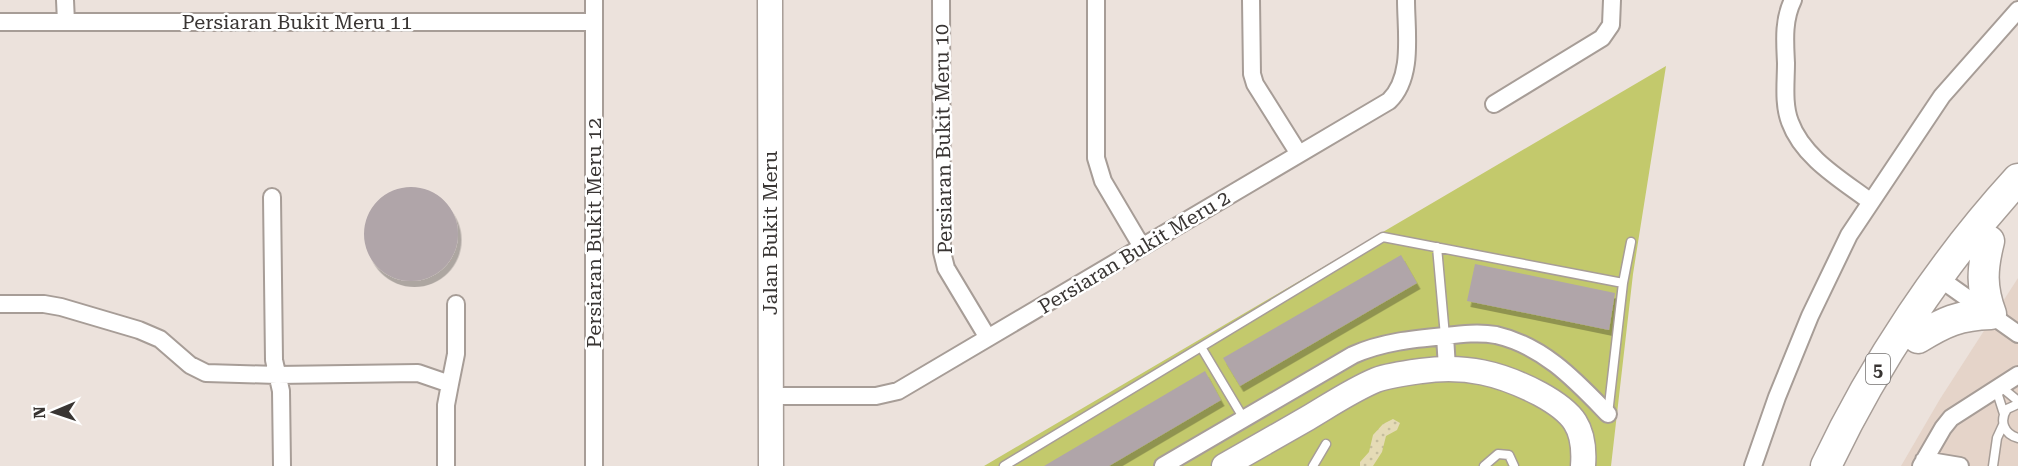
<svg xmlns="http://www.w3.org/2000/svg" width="2018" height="466" viewBox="0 0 2018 466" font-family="'Roboto Serif',serif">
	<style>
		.built { fill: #e5d4c9 }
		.grass { fill: #c3c96c }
		.sand { fill: url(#sand-dots) }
		.building { fill: #b0a5a9; filter: url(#shadow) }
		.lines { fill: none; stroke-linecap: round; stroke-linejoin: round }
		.lane-casing { stroke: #a79d97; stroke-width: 11 }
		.street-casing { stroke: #a79d97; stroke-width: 20 }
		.secondary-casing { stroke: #a79d97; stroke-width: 27 }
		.highway-casing { stroke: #a79d97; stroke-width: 33 }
		.lane { stroke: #fff; stroke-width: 8 }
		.street { stroke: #fff; stroke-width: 16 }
		.secondary { stroke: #fff; stroke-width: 24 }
		.highway { stroke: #fff; stroke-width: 30 }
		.labels { text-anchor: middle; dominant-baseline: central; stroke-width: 5; stroke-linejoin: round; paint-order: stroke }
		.shield { fill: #fff; stroke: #747270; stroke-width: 1.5 }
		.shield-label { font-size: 18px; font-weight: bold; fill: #393533 }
		.street-label { font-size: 20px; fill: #393533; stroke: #fff }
	</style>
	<defs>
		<pattern id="sand-dots" width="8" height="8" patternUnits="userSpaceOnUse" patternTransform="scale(1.5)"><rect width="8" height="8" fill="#e5dbb6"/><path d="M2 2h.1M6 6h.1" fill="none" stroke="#c5bd9d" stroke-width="1.8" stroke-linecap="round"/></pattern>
		<filter id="shadow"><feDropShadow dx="3.5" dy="6" stdDeviation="0" flood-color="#0004"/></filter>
	</defs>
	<rect width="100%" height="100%" fill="#ece2dc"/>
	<path class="built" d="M2018,278V466H1901L1940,399Z"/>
	<path class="grass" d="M1666,66L1633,274L1611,466H984Z"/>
	<path class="sand" d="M1393,419L1400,423L1397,430L1386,436L1382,452L1373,466H1360V462L1369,452L1373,435L1383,424Z"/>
	<path class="building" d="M364 234a47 47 0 1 1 94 0a47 47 0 1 1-94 0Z
		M1401,255L1417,283L1240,386L1223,358Z
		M1475,264L1615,293L1609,330L1467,301Z
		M1205,371L1221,400L1109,466H1044Z"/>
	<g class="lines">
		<defs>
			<path id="lane" d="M1437,247L1445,336
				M1201,347L1244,419
				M2000,386L2018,401
				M1996,389L2004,414
				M2018,404L2007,409C1999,421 2004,434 2018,438
				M1608,414L1623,283L1631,242
				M1004,466L1383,237L1623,283
				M1313,466L1326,444
				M1484,466L1498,454L1509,455L1514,466
				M1993,466L1997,438L2003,425"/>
			<path id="street" d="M65,0L66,22
				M594,0V466
				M941,0L942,252L946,268L988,338
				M1096,0V158L1103,181L1142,247
				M1251,0L1252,74L1255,84L1299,154
				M1793,0C1783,20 1785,42 1786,63C1786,82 1783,104 1790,122C1803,158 1842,180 1871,202
				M0,22H594
				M1494,104L1602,38L1611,25L1612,0
				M272,197L274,360L281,391L282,466
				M1939,278L2018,334
				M0,304H44L61,307L139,330L160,339L190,365L206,373L277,375L418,373L450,384L446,405V466
				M1445,336C1462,334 1479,332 1496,335C1544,346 1576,381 1608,414
				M450,384L456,354V304
				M771,396H876L898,391L1389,101C1414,77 1406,32 1406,0
				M1924,460L1960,466
				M1163,466L1353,355C1382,342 1413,339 1445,336L1447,368
				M1753,466L1777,397L1810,316L1849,235L1942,96L2018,10
				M1921,466L1943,428L1951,418L2018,375"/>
			<path id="secondary" d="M770,0L771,466
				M1224,466C1252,450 1280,434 1308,418C1330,405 1352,390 1376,380C1390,375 1406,373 1421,371C1466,365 1500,373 1540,394C1573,412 1586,427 1583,466"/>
			<path id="highway" d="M1918,338C1944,322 1959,315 1991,314C1981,287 1982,269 1989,241
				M1826,466C1874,364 1942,262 2018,179"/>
		</defs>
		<use href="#lane" class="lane-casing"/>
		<use href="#street" class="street-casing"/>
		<use href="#secondary" class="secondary-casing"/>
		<use href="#highway" class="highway-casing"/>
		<use href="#lane" class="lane"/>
		<use href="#street" class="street"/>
		<use href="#secondary" class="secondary"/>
		<use href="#highway" class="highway"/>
	</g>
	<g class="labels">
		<rect class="shield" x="1866" y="354" width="24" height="30" rx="4.5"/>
		<g class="shield-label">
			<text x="1878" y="369">5</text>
		</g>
		<g class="street-label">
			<text x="297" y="22">Persiaran Bukit Meru 11</text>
			<text transform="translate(943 139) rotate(-91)">Persiaran Bukit Meru 10</text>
			<text transform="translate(594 233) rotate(-90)">Persiaran Bukit Meru 12</text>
			<text transform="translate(770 233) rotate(-90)">Jalan Bukit Meru</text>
			<text transform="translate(1134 252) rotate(-31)">Persiaran Bukit Meru 2</text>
		</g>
	</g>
	<g transform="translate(54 412) rotate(268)" stroke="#ffffff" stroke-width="4.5" paint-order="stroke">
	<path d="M0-4.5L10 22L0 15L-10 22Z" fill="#393533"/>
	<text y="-9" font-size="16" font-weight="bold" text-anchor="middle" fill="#393533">N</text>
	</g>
</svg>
